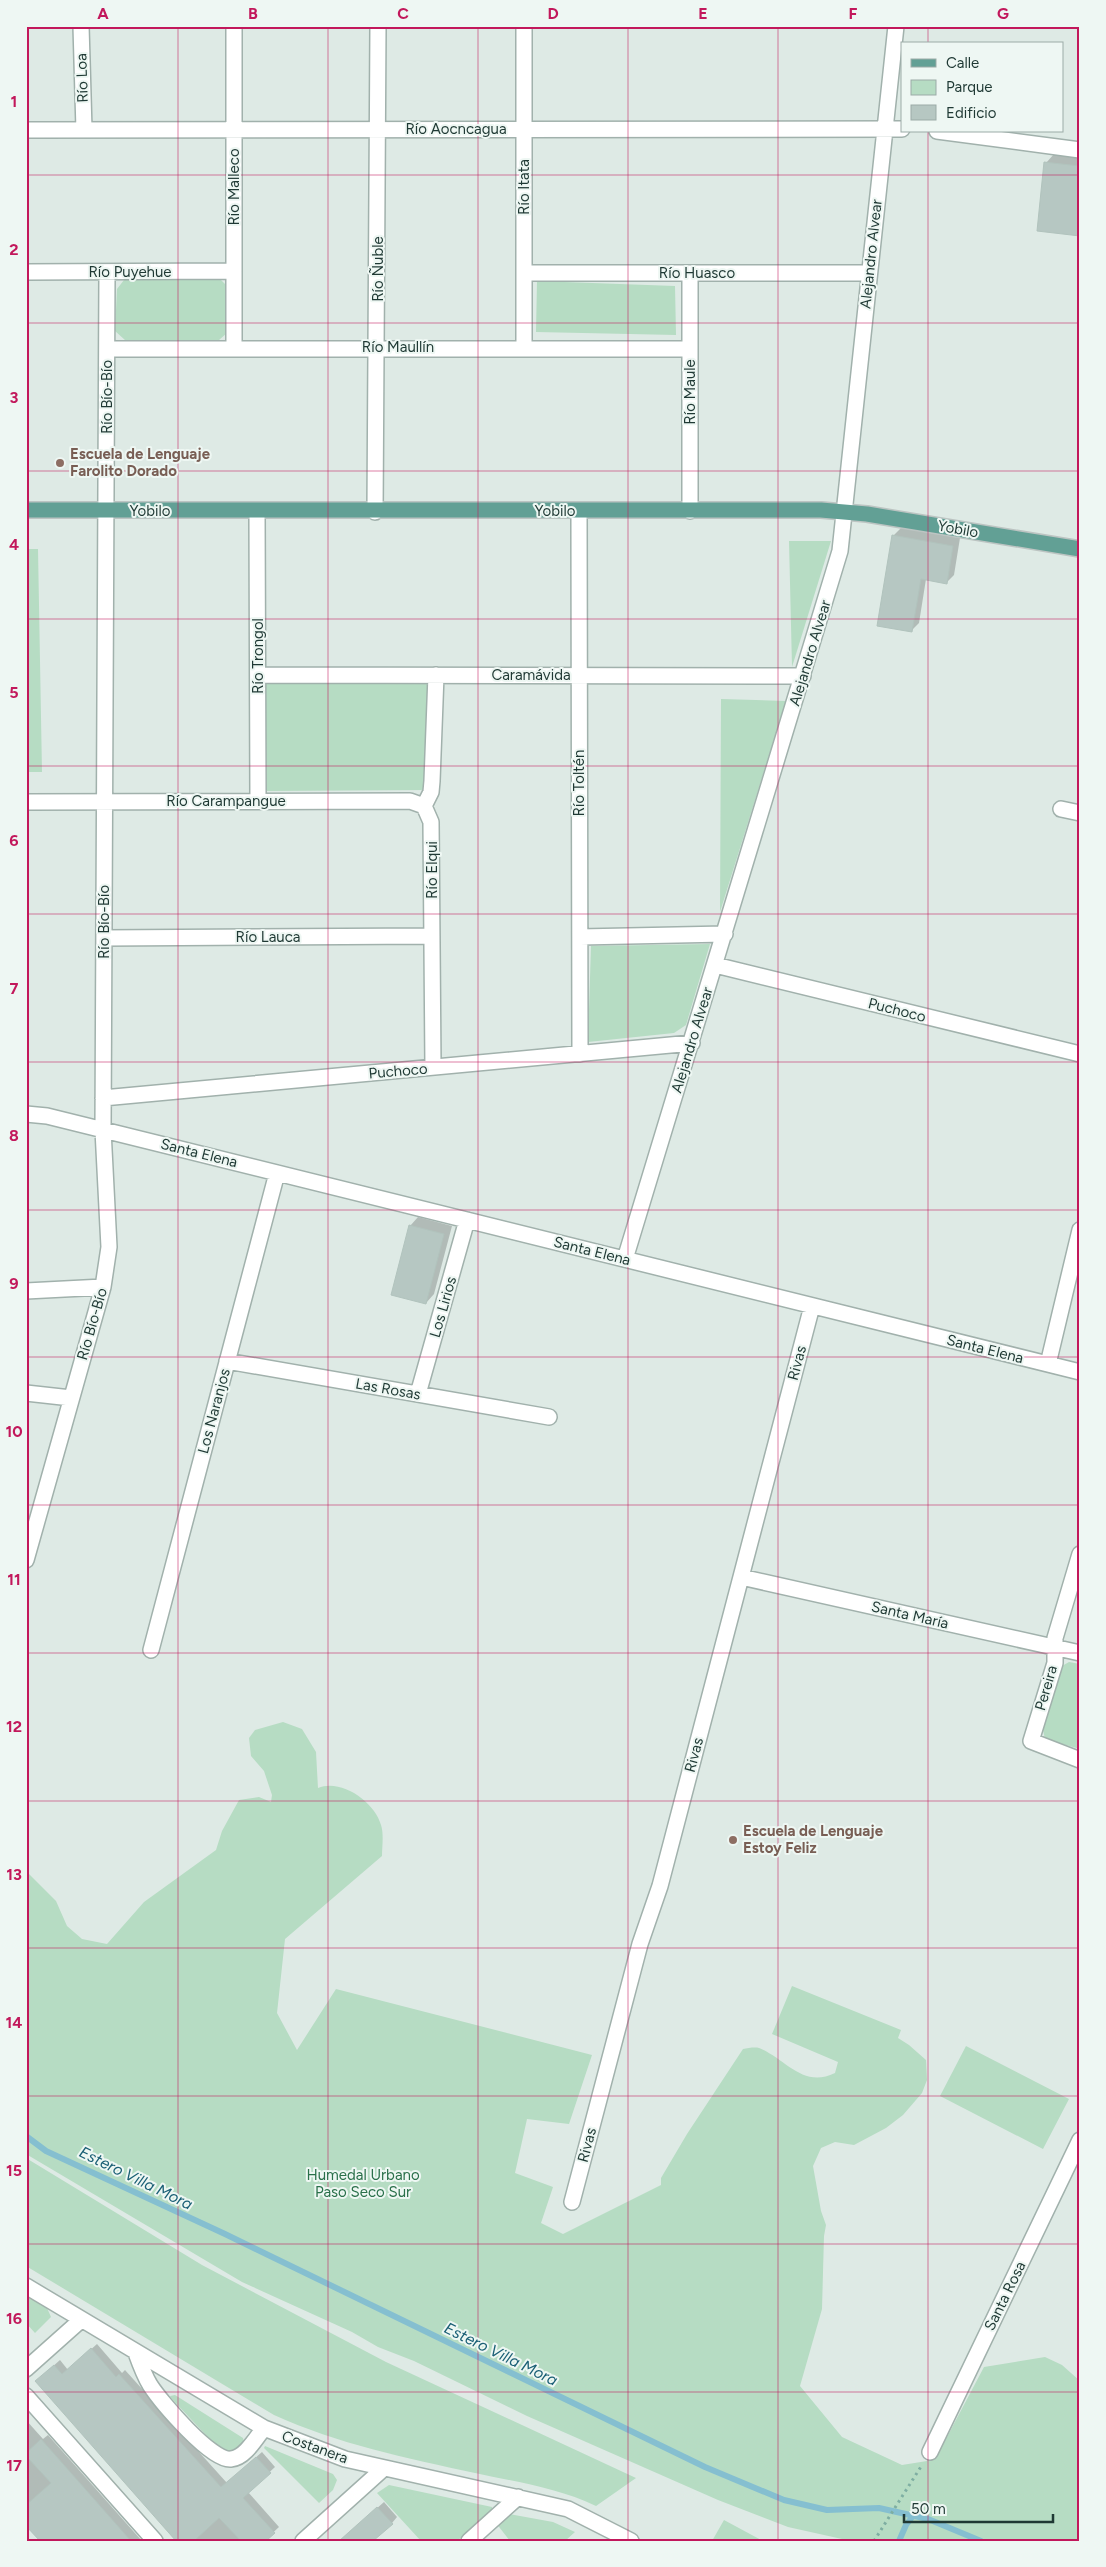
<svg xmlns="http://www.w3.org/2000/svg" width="1106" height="2567" viewBox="0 0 1106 2567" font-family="Figtree,sans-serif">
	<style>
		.green { fill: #b6dcc3 }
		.shadow { fill: #0003 }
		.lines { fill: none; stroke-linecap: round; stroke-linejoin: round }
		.stream { stroke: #85bfd0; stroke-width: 6 }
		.building { fill: #b6c7c2; stroke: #b1c3bd }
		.minor-casing { stroke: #a1b1ac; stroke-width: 18 }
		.major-casing { stroke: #bcc4c2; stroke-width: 18 }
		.path { stroke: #7eaea2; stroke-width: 3; stroke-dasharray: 2.5 4; stroke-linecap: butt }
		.minor { stroke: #fff; stroke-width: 15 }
		.major { stroke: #62a095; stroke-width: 15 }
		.grid { fill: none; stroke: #c2185b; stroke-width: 1; stroke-opacity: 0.55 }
		.education-dot { fill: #8d6e63; stroke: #eef7f3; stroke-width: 2 }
		.labels { text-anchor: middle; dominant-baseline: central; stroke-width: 4; stroke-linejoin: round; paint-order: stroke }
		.street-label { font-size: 15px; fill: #1f3934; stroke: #eef7f3 }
		.education-label { font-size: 15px; font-weight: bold; fill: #785e54; stroke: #eef7f3; text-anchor: start }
		.park-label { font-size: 15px; fill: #2a704a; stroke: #eef7f3 }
		.water-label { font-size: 16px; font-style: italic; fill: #1a5f75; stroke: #eef7f3 }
		.neatline { fill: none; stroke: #c2185b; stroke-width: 2 }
		.grid-label { font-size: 16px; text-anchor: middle; font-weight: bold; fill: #c2185b }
	</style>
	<rect width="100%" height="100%" fill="#deeae5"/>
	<path class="green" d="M219,278L227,286V333L219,340H125L115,331L117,289L124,280Z
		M537,281L675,286L676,335L536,332Z
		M789,541H831L792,667Z
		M26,549H38L42,772H26Z
		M265,680L427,681V790L267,791Z
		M721,699L786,701L720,912Z
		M710,944L686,1025L674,1033L588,1042L591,946Z
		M1069,1662L1080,1664V1749L1045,1739L1043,1730L1062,1666Z
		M283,1722L302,1729L316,1752L318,1788C341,1778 375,1802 381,1825C384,1834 382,1847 382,1856L285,1939L277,2013L297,2050L336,1989L592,2055L569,2124L527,2119L515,2173L553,2187L541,2223L563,2234L661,2185V2178L687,2134L743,2049C748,2048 755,2047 759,2048C786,2059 803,2089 835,2073L838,2062L772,2034L792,1986L901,2030L898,2038L909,2045L926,2060L927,2080L922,2093L903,2115L886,2128L854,2145L835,2142L821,2148L813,2166L821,2211L826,2225L824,2236L822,2309L800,2386L842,2437L902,2465L927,2461L947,2437L984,2367L1045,2357L1062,2365L1080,2381V2541H851L788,2527L718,2500L527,2416L414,2361L378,2347L352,2332L242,2282L26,2154V1871L56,1901L67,1926L82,1939L107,1944L144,1902L216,1850L222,1831L239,1800L259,1797L271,1802L272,1795L264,1771L251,1756L249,1738L255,1730Z
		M966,2046L1069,2099L1043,2149L940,2096Z
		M26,2158L202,2265L386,2362L636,2478L596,2506C558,2488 516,2482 475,2473C406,2458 338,2444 274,2415L26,2266Z
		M26,2295L47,2308L51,2317L35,2333L26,2323Z
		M175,2395L243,2438L244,2443L230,2453L220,2450L171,2398L170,2396Z
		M265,2446L333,2474L337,2480L333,2490L319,2503L264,2448Z
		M389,2485L492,2507V2511L457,2541H421L377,2493Z
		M509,2514L553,2522L575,2532L565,2541H510L496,2523Z
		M724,2520L763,2541H712Z"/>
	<path class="shadow" d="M1054,154L1080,157V234L1046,163Z
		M901,528L960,538L954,575L947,582L926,579L919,623L911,631L893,536Z
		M418,1217L452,1226L434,1294L426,1303L410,1226Z
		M97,2344L122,2373L125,2370L227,2483L262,2452L275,2467L248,2492L279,2527L264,2541H178L42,2376L60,2360L68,2370Z
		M26,2420L43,2439L48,2435L142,2541H41L26,2524Z
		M384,2502L397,2517L392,2523L371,2541H340Z"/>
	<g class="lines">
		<path class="stream" d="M26,2136L46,2151L225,2234L705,2467L784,2500L827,2510L879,2508L928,2519L981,2541
			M899,2541L906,2525L913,2516"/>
	</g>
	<path class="building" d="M1044,162L1080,166V236L1037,231Z
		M892,535L953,546L947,584L921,579L912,632L877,626Z
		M409,1225L444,1234L426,1304L391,1295Z
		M91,2348L116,2377L119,2374L221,2487L256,2457L271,2473L243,2498L275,2533L266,2541H241L219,2518L194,2541H176L35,2381L54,2365L62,2374Z
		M41,2439L94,2499L131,2541H40L26,2526V2505L51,2483L26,2456V2453Z
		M377,2507L393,2524L373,2541H339Z"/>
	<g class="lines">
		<defs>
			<path id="minor" d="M81,26L84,130
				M524,26V348
				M26,130L902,129
				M937,131L1080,150
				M26,272L234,271
				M524,273H869
				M234,347V26
				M107,349H690
				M257,511L258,801
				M579,511L580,1054
				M690,511V273
				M375,512L378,26
				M258,675L803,676
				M26,802L410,801L424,806L431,822L433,1067
				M424,806L431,792L432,781L436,675
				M1061,809L1080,813
				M580,937L725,934
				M104,938L432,936
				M715,965L1080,1054
				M103,1098L692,1043
				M26,1114L47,1116L1080,1372
				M625,1259L840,551L896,26
				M26,1291L103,1287
				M227,1361L549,1417
				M1048,1364L1080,1230
				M26,1393L71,1398
				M418,1394L467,1220
				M1080,1554L1055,1638V1663L1031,1741L1080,1760
				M26,1560L103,1287L109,1247L103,1130L107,272
				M741,1577L1080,1653
				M151,1650L277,1173
				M572,2202L640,1944L660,1886L812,1306
				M26,2286L264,2428L345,2459L568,2509L631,2541
				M136,2353C140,2364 144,2375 150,2385C161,2402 212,2462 231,2459C245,2458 256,2438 264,2428
				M26,2369L81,2320
				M26,2396L155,2541
				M930,2452L1080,2140
				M303,2541L383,2469
				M469,2541L518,2497"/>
			<path id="major" d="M26,510H821L867,514L1080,549"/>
		</defs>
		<use href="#minor" class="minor-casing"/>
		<use href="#major" class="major-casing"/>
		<path class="path" d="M874,2541L922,2465"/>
		<use href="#minor" class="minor"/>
		<use href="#major" class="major"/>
	</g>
	<path class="grid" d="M178,26V2541M328,26V2541M478,26V2541M628,26V2541M778,26V2541M928,26V44M928,131V2541M26,175H1080M26,323H1080M26,471H1080M26,619H1080M26,766H1080M26,914H1080M26,1062H1080M26,1210H1080M26,1357H1080M26,1505H1080M26,1653H1080M26,1801H1080M26,1948H1080M26,2096H1080M26,2244H1080M26,2392H1080"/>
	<g class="education-dot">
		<circle cx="60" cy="463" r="5"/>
		<circle cx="733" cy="1840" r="5"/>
	</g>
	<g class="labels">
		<g class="street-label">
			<text transform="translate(82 78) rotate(-92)">Río Loa</text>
			<text x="456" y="129">Río Aocncagua</text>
			<text transform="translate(234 187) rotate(-90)">Río Malleco</text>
			<text transform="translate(524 187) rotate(-90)">Río Itata</text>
			<text transform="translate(871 254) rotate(-84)">Alejandro Alvear</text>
			<text transform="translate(378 269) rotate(-90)">Río Ñuble</text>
			<text x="130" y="272">Río Puyehue</text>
			<text x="697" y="273">Río Huasco</text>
			<text x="398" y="347">Río Maullín</text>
			<text transform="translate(690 392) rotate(-90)">Río Maule</text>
			<text transform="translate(107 397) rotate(-90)">Río Bío-Bío</text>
			<text x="150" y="511">Yobilo</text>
			<text x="555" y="511">Yobilo</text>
			<text transform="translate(958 529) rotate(10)">Yobilo</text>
			<text transform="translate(810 653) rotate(-73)">Alejandro Alvear</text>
			<text transform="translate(258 656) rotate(-90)">Río Trongol</text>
			<text x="531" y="675">Caramávida</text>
			<text transform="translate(579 783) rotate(-90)">Río Toltén</text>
			<text x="226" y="801">Río Carampangue</text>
			<text transform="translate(432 870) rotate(-90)">Río Elqui</text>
			<text transform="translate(104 922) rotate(-90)">Río Bío-Bío</text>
			<text x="268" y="937">Río Lauca</text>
			<text transform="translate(897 1010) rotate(14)">Puchoco</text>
			<text transform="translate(692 1040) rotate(-73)">Alejandro Alvear</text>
			<text transform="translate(398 1071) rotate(-5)">Puchoco</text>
			<text transform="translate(199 1153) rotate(14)">Santa Elena</text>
			<text transform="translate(592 1251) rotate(14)">Santa Elena</text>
			<text transform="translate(443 1307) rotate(-74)">Los Lirios</text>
			<text transform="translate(92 1324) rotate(-74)">Río Bío-Bío</text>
			<text transform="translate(985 1349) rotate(14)">Santa Elena</text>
			<text transform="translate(797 1363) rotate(-75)">Rivas</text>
			<text transform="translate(388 1389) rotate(10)">Las Rosas</text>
			<text transform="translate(214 1411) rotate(-75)">Los Naranjos</text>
			<text transform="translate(910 1615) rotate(13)">Santa María</text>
			<text transform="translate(1046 1688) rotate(-74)">Pereira</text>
			<text transform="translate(694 1755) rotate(-75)">Rivas</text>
			<text transform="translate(587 2145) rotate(-75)">Rivas</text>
			<text transform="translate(1005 2296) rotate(-64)">Santa Rosa</text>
			<text transform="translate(315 2447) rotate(20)">Costanera</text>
		</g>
		<g class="education-label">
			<text x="70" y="454">Escuela de Lenguaje<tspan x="70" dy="17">Farolito Dorado</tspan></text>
			<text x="743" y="1831">Escuela de Lenguaje<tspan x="743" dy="17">Estoy Feliz</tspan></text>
		</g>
		<g class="park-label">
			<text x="363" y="2175">Humedal Urbano<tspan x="363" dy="17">Paso Seco Sur</tspan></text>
		</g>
		<g class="water-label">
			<text transform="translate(136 2178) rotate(26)">Estero Villa Mora</text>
			<text transform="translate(501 2354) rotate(26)">Estero Villa Mora</text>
		</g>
	</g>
	<rect width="1106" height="2567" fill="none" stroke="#eef7f3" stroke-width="55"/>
	<rect x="901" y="42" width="162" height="90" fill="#eef7f3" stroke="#9baba7"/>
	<rect x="911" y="59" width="25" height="8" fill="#62a095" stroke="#9baba7"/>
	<text x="946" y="68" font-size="15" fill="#1f3934">Calle</text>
	<rect x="911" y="80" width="25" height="15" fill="#b6dcc3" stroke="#9baba7"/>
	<text x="946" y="92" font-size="15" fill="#1f3934">Parque</text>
	<rect x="911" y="105" width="25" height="15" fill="#b6c7c2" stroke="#9baba7"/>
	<text x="946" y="118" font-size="15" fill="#1f3934">Edificio</text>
	<path d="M904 2514v8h149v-8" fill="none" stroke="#1f3934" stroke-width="2.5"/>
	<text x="911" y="2514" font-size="15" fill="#1f3934" stroke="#eef7f3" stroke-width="4" paint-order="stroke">50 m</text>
	<rect x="28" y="28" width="1050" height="2512" class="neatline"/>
	<g class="grid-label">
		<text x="103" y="19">A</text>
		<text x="253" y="19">B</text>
		<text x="403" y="19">C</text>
		<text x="553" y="19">D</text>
		<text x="703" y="19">E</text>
		<text x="853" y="19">F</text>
		<text x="1003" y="19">G</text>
		<text x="14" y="107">1</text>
		<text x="14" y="255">2</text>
		<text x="14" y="403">3</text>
		<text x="14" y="550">4</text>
		<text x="14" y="698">5</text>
		<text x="14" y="846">6</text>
		<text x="14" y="994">7</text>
		<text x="14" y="1141">8</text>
		<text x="14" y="1289">9</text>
		<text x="14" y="1437">10</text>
		<text x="14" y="1585">11</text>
		<text x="14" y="1732">12</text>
		<text x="14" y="1880">13</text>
		<text x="14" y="2028">14</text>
		<text x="14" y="2176">15</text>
		<text x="14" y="2324">16</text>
		<text x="14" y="2471">17</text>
	</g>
</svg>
